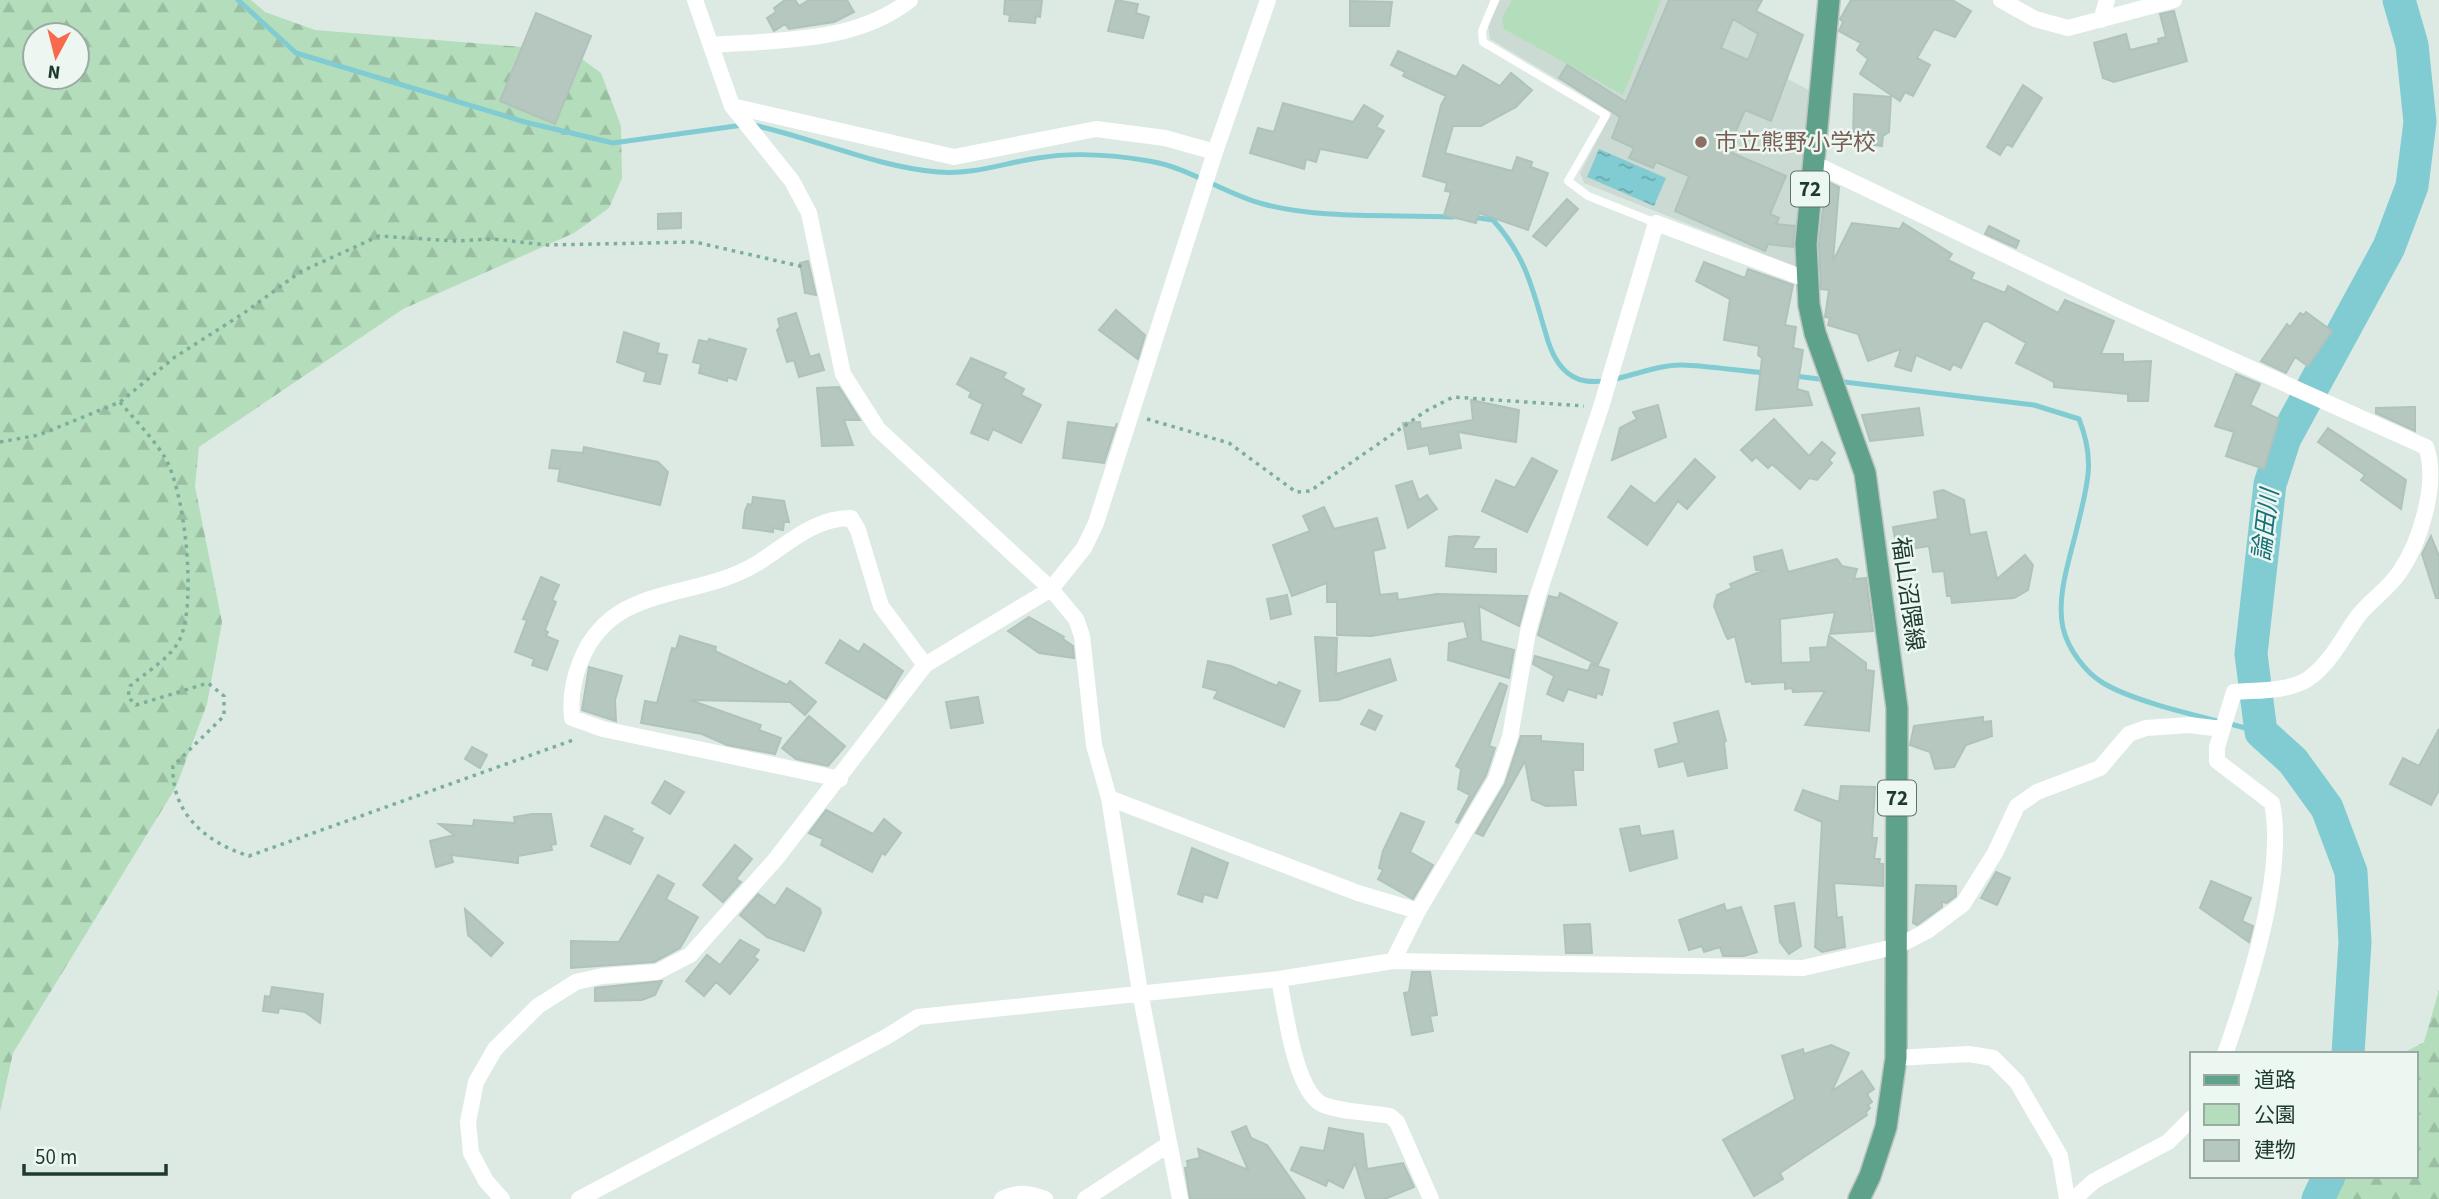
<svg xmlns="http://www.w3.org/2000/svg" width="2439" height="1199" viewBox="0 0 2439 1199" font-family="'Source Sans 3','Noto Sans JP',sans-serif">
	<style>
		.built { fill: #cbdad2 }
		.green { fill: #b4ddbc }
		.forest { fill: url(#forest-firs); fill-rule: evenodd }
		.water { fill: url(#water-ripples) }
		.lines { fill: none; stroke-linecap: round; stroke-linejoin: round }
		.stream { stroke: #81ccd2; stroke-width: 5 }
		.river { stroke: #81ccd2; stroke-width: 33 }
		.building { fill: #b5c7bf; stroke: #afc3ba; stroke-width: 2; fill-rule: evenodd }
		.primary-casing { stroke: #bcc4c1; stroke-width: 24 }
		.path { stroke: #7caf9b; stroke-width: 3.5; stroke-dasharray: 3.5 5; stroke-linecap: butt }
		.service { stroke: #fff; stroke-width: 8 }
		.minor { stroke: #fff; stroke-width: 16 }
		.primary { stroke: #5fa28b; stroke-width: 21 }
		.education-dot { fill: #8d6e63; stroke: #edf7f1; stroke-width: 2.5 }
		.labels { text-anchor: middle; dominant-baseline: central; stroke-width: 5; stroke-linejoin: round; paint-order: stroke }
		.shield { fill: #edf7f1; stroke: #5c736a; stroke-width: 2 }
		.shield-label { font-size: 21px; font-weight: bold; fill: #1e3a30 }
		.education-label { font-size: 23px; fill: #785e54; stroke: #edf7f1; text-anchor: start }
		.street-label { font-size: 23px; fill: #1e3a30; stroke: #edf7f1 }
		.water-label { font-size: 24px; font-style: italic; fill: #176f77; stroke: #edf7f1 }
	</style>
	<defs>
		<pattern id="forest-firs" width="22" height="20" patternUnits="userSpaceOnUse" patternTransform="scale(1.75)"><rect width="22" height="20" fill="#b4ddbc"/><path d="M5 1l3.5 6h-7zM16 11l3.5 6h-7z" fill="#9abea2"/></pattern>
		<pattern id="water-ripples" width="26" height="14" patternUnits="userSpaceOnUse" patternTransform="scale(1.75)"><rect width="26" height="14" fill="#81ccd2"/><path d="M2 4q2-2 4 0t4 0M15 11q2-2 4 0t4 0" fill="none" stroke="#69a7ab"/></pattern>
	</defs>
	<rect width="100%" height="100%" fill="#ddeae3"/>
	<path class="built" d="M1500,0H1718L1786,37L1772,71L1809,90L1797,267L1584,183L1580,173L1612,112L1490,39L1488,25Z"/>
	<path class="green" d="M1512,0H1661L1623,95L1504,29L1502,18Z"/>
	<path class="forest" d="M0,0H251L265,12L315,30L571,51L601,73L621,126L622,178L609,208L574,233L403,309L199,447L195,486L222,622L207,704L176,787L13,1053L0,1112ZM35,35H77V77H35Z
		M2439,990V1199H2325L2335,1176H2416V1054H2402L2424,1042Z"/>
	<path class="water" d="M1599,149L1666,178L1654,206L1587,177Z"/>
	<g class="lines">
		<path class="stream" d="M238,0L296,53L525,122L613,143L743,125
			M753,125C814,138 876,167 938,172C973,175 1004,163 1038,158C1073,152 1114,155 1149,161C1188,167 1225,194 1263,204C1324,220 1392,214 1454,217
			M1471,217L1493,220C1528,259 1533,292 1548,341C1572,416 1633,364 1682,365C1710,366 1739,371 1768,373
			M1795,376L1827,380
			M1836,381L2034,405L2079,419C2096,462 2087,485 2077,528C2070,558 2056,596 2063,628C2068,649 2085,672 2103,683C2140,705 2218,720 2261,732"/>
		<path class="river" d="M2348,1054L2355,942L2351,872L2327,808L2293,761L2261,732L2251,654L2270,484L2285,438L2389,247L2412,186L2420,122L2412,45L2399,0
			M2318,1199L2329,1176"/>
	</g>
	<path class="building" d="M785,0H795L799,6L809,0H847L854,12L834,22L789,29L785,24L774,31L767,18L776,12L774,8Z
		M1005,0H1042L1040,17L1036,16L1035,23L1009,21L1010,15L1004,14Z
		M1116,0L1138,4L1136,13L1149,17L1143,38L1108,31Z
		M1669,0H1762L1756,11L1803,35L1771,121L1745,110L1732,140L1737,142L1732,153L1786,176L1770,214L1779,218L1776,224L1795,226L1793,247L1768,244L1765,251L1675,211L1689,176L1656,162L1653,168L1629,158L1634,148L1612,138L1620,117L1559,78L1567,65L1626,102ZM1733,19L1758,34L1748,60L1721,48Z
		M1851,0H1952L1971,11L1955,37L1934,29L1917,58L1930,65L1913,96L1905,92L1900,101L1860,74L1868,59L1857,50L1861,43L1839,31L1843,22L1840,19Z
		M1350,1L1392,2L1389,26H1350Z
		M2174,11L2187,61L2114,82L2103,78L2094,43L2126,34L2130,50L2159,43L2158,39L2166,37L2160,14Z
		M536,13L591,36L555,124L500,101Z
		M1398,51L1456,77L1463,65L1500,86L1511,73L1532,90L1516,107L1481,126H1453L1445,153L1512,171L1517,157L1532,162L1531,167L1548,173L1528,230L1479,213L1476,223L1444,215L1451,192L1445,191L1447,183L1423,176L1441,105L1446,96L1403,76L1405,72L1391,65Z
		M2023,85L2042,98L2012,147L2007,144L2000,155L1987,147Z
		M1854,94L1891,97L1889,132L1883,136L1882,146L1853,142Z
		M1283,103L1353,122L1364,105L1383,116L1376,127L1384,131L1367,158L1320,149L1316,162L1306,159L1304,169L1250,153L1258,128L1274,132Z
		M1826,181L1839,187L1833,261L1852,223L1900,229L1903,223L1952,254L1948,260L1974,273L1971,279L2005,293L2008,286L2058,313L2065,300L2114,321L2101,354H2123V362L2151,361L2148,401H2128V394L2054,387V382L2016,363L2026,343L1987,321L1983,322L1961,368L1953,364L1950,370L1916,355L1911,371L1895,366L1901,349L1868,361L1858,334L1828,325L1830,318L1825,317L1829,290L1821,289L1819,244Z
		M1567,199L1578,209L1546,246L1533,236Z
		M681,213V228L658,229V214Z
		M1989,226L2019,241L2016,248L1985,234Z
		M808,261L816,295L805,293L800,263Z
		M1704,262L1745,278L1748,269L1793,285L1785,325L1796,327L1793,348L1803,350L1797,389L1808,392L1812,405L1756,410L1762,358L1758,355L1759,346L1724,340L1730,299L1696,281Z
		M1116,310L1145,335L1138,359L1099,330Z
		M2306,312L2332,331L2308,366L2295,357L2286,373L2261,361L2287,324L2290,327L2300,313L2304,315Z
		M796,313L810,357L819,354L824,370L799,377L794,360L787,362L777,330L780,327L778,319Z
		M624,332L659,344L657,353L667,355L660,384L644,381L646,372L617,362Z
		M709,339L746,349L736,380L728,377L727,381L699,373L701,364L693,362L699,340L708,342Z
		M971,358L1006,373L1003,378L1024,389L1021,395L1041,405L1021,443L993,429L988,440L971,433L983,404L969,397L971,392L957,384Z
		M2236,374L2260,384L2250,405L2279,419L2264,469L2226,456L2234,432L2215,426Z
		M839,387L860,420H844L853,445L822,446L817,388Z
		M1471,400L1519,410L1516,442L1458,432L1461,448L1430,454L1428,445L1408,449L1403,423L1420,422L1421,429L1473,420Z
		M1658,405L1666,437L1612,460L1620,428L1637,419L1633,412Z
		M2415,407V431L2376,413V408Z
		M1919,408L1923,435L1870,441L1862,415Z
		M1774,419L1809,456L1822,442L1835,453L1829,460L1832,463L1817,480L1809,478L1800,489L1772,464L1768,468L1756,457L1752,461L1741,450Z
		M1068,422L1115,428L1117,423L1104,463L1063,458Z
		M2328,428L2406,480L2401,509L2361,480L2365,475L2318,442Z
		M584,447L658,462L668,472L660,505L558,481L560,469L549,468L552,450L583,453Z
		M1532,458L1557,471L1527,532L1482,511L1496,480L1515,488Z
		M1695,459L1715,477L1687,509L1678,501L1647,545L1608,517L1631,486L1655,504Z
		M1412,481L1419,500L1427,495L1437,509L1408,528L1396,486Z
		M1943,490L1964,500L1970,535L1986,532L1997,579L2025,555L2033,565L2028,590L2014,598L1952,603L1951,596H1947L1944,571L1933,572L1929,546L1897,551L1893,527L1938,519L1934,492Z
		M753,497L784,501L789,522H784L783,530L773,528V532L743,528L745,511L748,504L752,505Z
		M1324,507L1334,529L1377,518L1385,548L1373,551L1380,595L1397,593L1398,600L1437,594L1527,596L1519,626L1479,606L1481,641L1514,650L1509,678L1448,660L1449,643L1468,638L1464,621L1371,636L1337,635V602H1327V583L1292,596L1273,545L1310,531L1303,516Z
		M1456,536L1479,537L1472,549H1496V572L1446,566L1449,537Z
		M2431,536L2439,556V598H2436L2422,554Z
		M1782,550L1788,572L1837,559L1842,566L1857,569L1854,579L1866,578L1873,631L1830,634L1835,612L1780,619L1781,663L1811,662L1810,648L1827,647L1829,636L1866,663V670L1874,671L1869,731L1805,725L1825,691L1793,692L1792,688L1785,689V682L1752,684L1751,681L1746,682L1735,636L1728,639L1726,636L1714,606L1717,595L1732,588L1730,584L1762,571L1756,570L1754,557Z
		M541,577L559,585L552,600L556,602L545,630L548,632L546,636L558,641L547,670L532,665L534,659L515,652L527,620L523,619Z
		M1560,593L1617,623L1598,665L1538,635L1549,596L1558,598Z
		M1287,595L1291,614L1271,619L1267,599Z
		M1029,617L1064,637L1063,639L1073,646L1074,658L1039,653L1008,631Z
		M680,636L716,647L715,651L787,685L790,681L816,702L805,715L790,702L690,700L761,725L759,730L781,738L775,754L727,745L702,734L641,723L645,701L657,703L672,648L676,649Z
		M1315,637L1337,638L1336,674L1390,659L1396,680L1338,700L1320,701Z
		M840,640L859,652L864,644L903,671L886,699L826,663Z
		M1535,656L1588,671L1591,664L1609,670L1602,695L1597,693L1596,698L1568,689L1563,701L1547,694L1554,676L1533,664Z
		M1208,661L1231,666L1277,686L1279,682L1300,691L1284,727L1214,698L1218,691L1203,687Z
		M589,667L622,676L615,700L616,721L582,710Z
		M1500,683L1507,686L1489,746L1495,748L1486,775L1458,823L1456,822L1470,795L1458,789L1461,769L1456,766Z
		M978,697L983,723L951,728L946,702Z
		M1369,710L1382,716L1375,730L1361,724Z
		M1718,711L1726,741L1724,742L1727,768L1688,776L1684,761L1659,767L1655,750L1679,743L1674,723Z
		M809,716L845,746L828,766L796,759L782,748Z
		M1983,717V722L1991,721L1992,736L1966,745L1954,767L1935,769L1930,752L1910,745L1914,726Z
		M2439,729V790L2431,805L2390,784L2403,758L2419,766Z
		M1521,736H1541V741L1583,744V770H1573L1576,805L1546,806L1532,800L1525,761L1483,836L1476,833L1505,784Z
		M472,747L487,755L480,768L465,759Z
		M665,781L684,792L670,814L652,803Z
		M1841,786L1875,787L1872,838H1877L1874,859H1880L1879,864H1883V886L1834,883L1837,918L1842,917L1845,947L1822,952L1815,947L1822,822L1795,810L1803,790L1839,802Z
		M826,810L873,834L884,819L901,833L885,855L882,853L872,872L821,845L823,839L809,833Z
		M1401,813L1424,822L1410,852L1433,865L1413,899L1378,879L1383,870L1379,868L1383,851Z
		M532,814H551L556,844L551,845L552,850L518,856V863L451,855L453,862L436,867L430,841L454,835L439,824L473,826L474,820L515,823L514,817Z
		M605,816L633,829L631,832L643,838L630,864L591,846Z
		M1639,826L1641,836L1673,831L1677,858L1630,871L1620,829Z
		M735,845L752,859L736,879L741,882L723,902L703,885Z
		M1192,848L1228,863L1217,898L1204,894L1202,902L1178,894Z
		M1996,872L2010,878L1997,905L1981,898Z
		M658,875L674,884L666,899L698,917L680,948L654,962L571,968V941L619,942Z
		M2211,881L2251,898L2242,921L2253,926L2249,942L2200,908Z
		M1916,885L1956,886V896L1947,903L1942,902V907L1917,925L1913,923Z
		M787,888L820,909L821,913L804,951L767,937L740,915L758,894L775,906Z
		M1794,903L1801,946L1789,954L1780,942L1775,906Z
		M1724,904L1726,911L1741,907L1757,952L1744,956H1723L1720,947L1704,952L1702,946L1689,950L1679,920Z
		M465,909L503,943L491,956L468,935Z
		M1590,924L1592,953H1566L1564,925Z
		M740,940L759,950L754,957L758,960L730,994L716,982L704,996L686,981L707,955L720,965Z
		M1412,972H1430L1437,1015L1430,1016L1433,1031L1412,1035L1404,993L1409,992Z
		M662,981L655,995L642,1000L595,1001V988Z
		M272,987L323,994L320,1023L305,1012L279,1008L278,1013L263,1011L265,996L270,997Z
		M1831,1045L1849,1053L1832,1091L1862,1071L1874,1089L1867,1094L1872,1102L1868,1105L1870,1108L1866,1112L1867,1115L1780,1173L1783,1179L1754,1196L1723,1140L1795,1099L1782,1056L1803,1049L1804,1054Z
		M1246,1126L1251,1138L1267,1145L1305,1199H1190L1185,1168L1188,1167L1187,1161L1200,1158L1198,1149L1248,1170L1232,1132Z
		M1329,1128L1363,1134L1367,1169L1403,1163L1414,1187L1385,1199H1366L1355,1163L1343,1188L1328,1180L1326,1186L1291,1170L1301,1147L1324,1151Z"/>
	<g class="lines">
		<defs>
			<path id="primary" d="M1829,0L1806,244L1809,305L1815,333L1865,473L1897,708L1896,1058L1886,1127L1870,1176L1859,1199"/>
		</defs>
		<use href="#primary" class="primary-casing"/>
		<path class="path" d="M120,402C134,419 152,437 164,456C185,489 197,602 180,639C171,658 146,672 130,686L128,697L136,705L208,683L224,696V716L173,766C171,814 207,843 249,856L576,739
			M1147,419L1229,443L1296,492L1310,491L1426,411L1453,397L1584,406
			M0,442L39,435L120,402L175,357L244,313L300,272L379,236L456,241L493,239L547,245L695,242L804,267"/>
		<path class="service" d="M1495,0L1482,31L1483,42L1606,115L1568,181L1588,196L1656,223"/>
		<path class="minor" d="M695,0L732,106L792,181L809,213L843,374L878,429L1051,589L1076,619L1082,636L1094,745L1109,798L1140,992L1180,1199
			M2001,0L2035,19L2068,28L2174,0
			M2101,20L2107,0
			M713,45C778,40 856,43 910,0
			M732,106L954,157L1096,129L1165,138L1215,152
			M1813,163L2123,311L2426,447C2439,482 2420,543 2399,573C2388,589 2370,601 2358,616C2343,637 2330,664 2308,679C2288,692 2257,690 2234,692L2217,747V761L2272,803C2286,873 2249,986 2225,1054
			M840,779L603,729L572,718C570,698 573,679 581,660C613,582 695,601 756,564C787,545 813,518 851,518L858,530L881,606L925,665
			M1109,798L1358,893L1418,911
			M1393,961L1418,911L1496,779L1510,737L1528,632L1538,595L1601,407L1656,223L1806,279
			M1279,979C1285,1008 1294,1086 1320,1103C1332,1111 1374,1113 1390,1116L1397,1122L1431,1199
			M1896,1058L1969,1054L1993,1058L2017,1082L2060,1156L2067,1199
			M502,1199L486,1181L471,1153L468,1122L476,1082L495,1049L538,1006L576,982L602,976L657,972L690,955L775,860L925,665L1051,589L1084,548L1096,523L1215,152L1268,0
			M579,1199L886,1037L918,1017L1279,979L1393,961L1803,968L1898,946L1927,931L1963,904L1995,853L2017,806L2037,792L2100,768L2129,734L2146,728L2189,725L2222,729
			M1002,1199C1017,1191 1030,1193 1045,1199
			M1085,1199L1169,1144
			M2074,1199L2094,1181L2168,1142L2192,1118"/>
		<use href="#primary" class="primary"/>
	</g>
	<circle class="education-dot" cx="1701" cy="142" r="7"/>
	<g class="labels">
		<g class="shield">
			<rect x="1791" y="171.5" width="38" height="35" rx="5"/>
			<rect x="1878" y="780.5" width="38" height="35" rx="5"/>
		</g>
		<g class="shield-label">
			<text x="1810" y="189">72</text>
			<text x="1897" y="798">72</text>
		</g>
		<g class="education-label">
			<text x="1715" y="142">市立熊野小学校</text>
		</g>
		<g class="street-label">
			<text transform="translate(1908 594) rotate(82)">福山沼隈線</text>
		</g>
		<g class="water-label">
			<text transform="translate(2266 525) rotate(-83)">論田川</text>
		</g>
	</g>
	<rect x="2190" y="1052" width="228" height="126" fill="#edf7f1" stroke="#9aaba4" stroke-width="2"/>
	<rect x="2204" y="1075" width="35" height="10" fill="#5fa28b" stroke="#9aaba4" stroke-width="2"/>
	<text x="2254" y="1087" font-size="21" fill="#1e3a30">道路</text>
	<rect x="2204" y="1104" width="35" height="21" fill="#b4ddbc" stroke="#9aaba4" stroke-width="2"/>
	<text x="2254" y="1122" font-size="21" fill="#1e3a30">公園</text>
	<rect x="2204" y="1140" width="35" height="21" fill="#b5c7bf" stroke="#9aaba4" stroke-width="2"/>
	<text x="2254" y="1157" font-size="21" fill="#1e3a30">建物</text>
	<g transform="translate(56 56) rotate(187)"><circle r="33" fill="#edf7f1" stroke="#9aaba4" stroke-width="2"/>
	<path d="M0-5L12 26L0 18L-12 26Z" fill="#f8694d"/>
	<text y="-10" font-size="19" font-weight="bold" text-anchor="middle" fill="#1e3a30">N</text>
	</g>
	<path d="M24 1164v10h142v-10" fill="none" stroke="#1e3a30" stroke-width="3.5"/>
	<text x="35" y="1164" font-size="21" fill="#1e3a30" stroke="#edf7f1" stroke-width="5" paint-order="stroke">50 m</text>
</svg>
